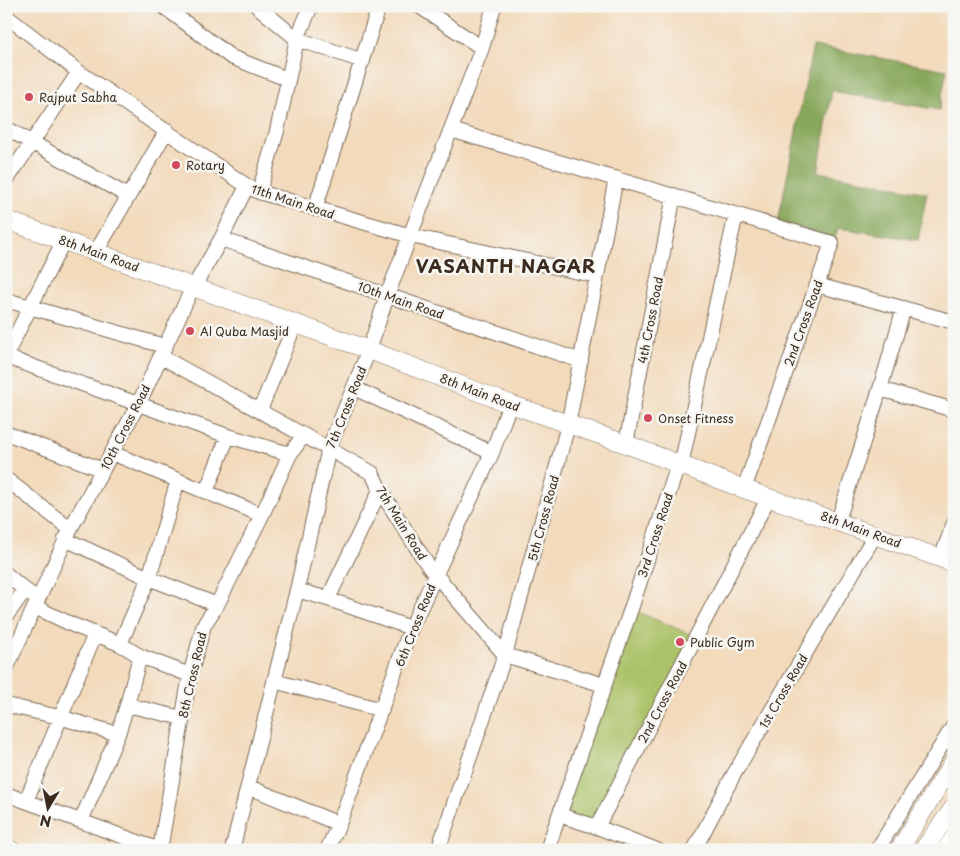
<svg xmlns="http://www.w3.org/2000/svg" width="960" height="856" viewBox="0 0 960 856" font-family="'Playpen Sans',sans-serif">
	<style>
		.green { fill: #abc267; stroke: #737642 }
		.forest { fill: #88a85c; stroke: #62693d }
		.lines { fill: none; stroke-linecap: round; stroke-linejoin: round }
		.minor-casing { stroke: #7b6855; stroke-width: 16 }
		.tertiary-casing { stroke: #7b6855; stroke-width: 19 }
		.minor { stroke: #fff; stroke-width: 14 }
		.tertiary { stroke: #fff; stroke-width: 18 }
		.poi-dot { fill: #d1495b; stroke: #f6f6f2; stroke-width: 2 }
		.labels { text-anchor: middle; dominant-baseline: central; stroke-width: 5; stroke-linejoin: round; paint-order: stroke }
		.poi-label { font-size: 12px; fill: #3b2a1e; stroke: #f6f6f2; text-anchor: start }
		.street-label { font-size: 12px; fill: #3b2a1e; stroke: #f6f6f2 }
		.district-label { font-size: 18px; font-weight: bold; letter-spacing: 1px; fill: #3b2a1e; stroke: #f6f6f2 }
	</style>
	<rect width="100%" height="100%" fill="#f6f6f2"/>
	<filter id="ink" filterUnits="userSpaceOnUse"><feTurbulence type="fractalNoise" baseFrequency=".02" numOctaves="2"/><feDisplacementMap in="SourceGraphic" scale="10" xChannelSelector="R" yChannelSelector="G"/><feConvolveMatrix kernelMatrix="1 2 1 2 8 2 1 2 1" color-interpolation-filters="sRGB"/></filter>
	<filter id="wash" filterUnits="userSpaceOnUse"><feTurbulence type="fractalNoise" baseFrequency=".0096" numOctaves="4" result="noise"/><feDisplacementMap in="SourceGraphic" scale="20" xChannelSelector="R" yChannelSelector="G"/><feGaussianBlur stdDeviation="1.12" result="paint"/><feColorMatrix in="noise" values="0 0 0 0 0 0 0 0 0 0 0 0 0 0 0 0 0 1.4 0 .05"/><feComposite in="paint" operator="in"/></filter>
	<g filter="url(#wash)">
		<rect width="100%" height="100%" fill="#f3dabb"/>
		<path class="green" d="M633,610L694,636L597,824L561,814Z"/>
		<path class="forest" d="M813,46L947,70L939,110L832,91L818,172L927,193L918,240L838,228L835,238L778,222Z"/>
	</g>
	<g filter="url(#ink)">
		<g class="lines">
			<defs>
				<path id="minor" d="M163,6L231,57L287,79
					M257,6L297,39L363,61
					M419,6L482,48
					M6,16L79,72L247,186L259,192L411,236L597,276
					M6,128L128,196
					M451,130L832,243L744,489
					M6,181L79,72
					M259,192L277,131L297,39L311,6
					M315,209L379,6
					M221,239L581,361
					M96,252L167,130
					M817,285L954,322
					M6,300L164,346
					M6,355L64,240
					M160,356L372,473L380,490L429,567L505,655L604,685
					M6,357L228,436L290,454
					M354,388L492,453
					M880,389L954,410
					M260,410L295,324
					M6,433L103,470
					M626,444L674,195
					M112,453L262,515
					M6,479L70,529
					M206,492L228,436
					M838,521L880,389L904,308
					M65,539L149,578L217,605
					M941,558L954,523
					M6,574L25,590
					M297,590L328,599L411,628
					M328,599L380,490
					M35,607L73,625L120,644L140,656L190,675
					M6,616L25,590L38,599
					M120,644L149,578L178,480
					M6,669L72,526L139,403L189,295L221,239L247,186
					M274,681L382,710
					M6,705L59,717L118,734
					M127,705L140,656
					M249,787L339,824
					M6,794L160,850
					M26,801L95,634
					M559,815L597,827L657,850
					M81,821L118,734L127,705L182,718
					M597,827L769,497
					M160,850L190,675L204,625L217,605L262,515L290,454L304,435
					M232,850L297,590L329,448L369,350L387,296L482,48L494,6
					M327,850L339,824L411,628L492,453L510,404
					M438,850L505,655L568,425L616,178
					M547,850L631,609L675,474L681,465L736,214
					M694,850L734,774L875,535
					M877,850L954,725
					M943,850L954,835"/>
				<path id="tertiary" d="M6,220L369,350L510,404L626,444L744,489L954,563
					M6,847L11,850
					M899,850L954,761
					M923,850L954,807"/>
			</defs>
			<use href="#minor" class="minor-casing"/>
			<use href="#tertiary" class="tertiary-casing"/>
			<use href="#minor" class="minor"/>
			<use href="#tertiary" class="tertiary"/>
		</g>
	</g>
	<g class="poi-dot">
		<circle cx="29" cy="97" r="5"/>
		<circle cx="176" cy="165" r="5"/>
		<circle cx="190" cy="331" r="5"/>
		<circle cx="648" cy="418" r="5"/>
		<circle cx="680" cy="642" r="5"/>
	</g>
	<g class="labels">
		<g class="poi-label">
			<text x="39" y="97">Rajput Sabha</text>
			<text x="186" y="165">Rotary</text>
			<text x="200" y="331">Al Quba Masjid</text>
			<text x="658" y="418">Onset Fitness</text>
			<text x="690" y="642">Public Gym</text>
		</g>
		<g class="street-label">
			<text transform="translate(293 201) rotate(18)">11th Main Road</text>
			<text transform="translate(99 253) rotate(20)">8th Main Road</text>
			<text transform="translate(401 300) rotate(19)">10th Main Road</text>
			<text transform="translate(650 320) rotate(-79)">4th Cross Road</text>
			<text transform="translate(803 323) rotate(-70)">2nd Cross Road</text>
			<text transform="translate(480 392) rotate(21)">8th Main Road</text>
			<text transform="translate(346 407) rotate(-68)">7th Cross Road</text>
			<text transform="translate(125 427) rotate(-63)">10th Cross Road</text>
			<text transform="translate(543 518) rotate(-75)">5th Cross Road</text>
			<text transform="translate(402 523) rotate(58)">7th Main Road</text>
			<text transform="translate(861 529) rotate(20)">8th Main Road</text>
			<text transform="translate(655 535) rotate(-72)">3rd Cross Road</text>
			<text transform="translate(415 625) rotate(-68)">6th Cross Road</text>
			<text transform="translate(192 675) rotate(-77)">8th Cross Road</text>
			<text transform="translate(783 691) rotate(-60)">1st Cross Road</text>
			<text transform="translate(662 702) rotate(-62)">2nd Cross Road</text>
		</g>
		<g class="district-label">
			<text x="506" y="265">VASANTH NAGAR</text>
		</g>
	</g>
	<rect width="960" height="856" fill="none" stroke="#f6f6f2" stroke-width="25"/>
	<g transform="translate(48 808) rotate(190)" stroke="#f6f6f2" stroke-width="4" paint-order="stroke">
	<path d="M0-4L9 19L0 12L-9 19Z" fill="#3b2a1e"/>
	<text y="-8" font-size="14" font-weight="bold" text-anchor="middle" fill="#3b2a1e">N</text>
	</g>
</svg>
